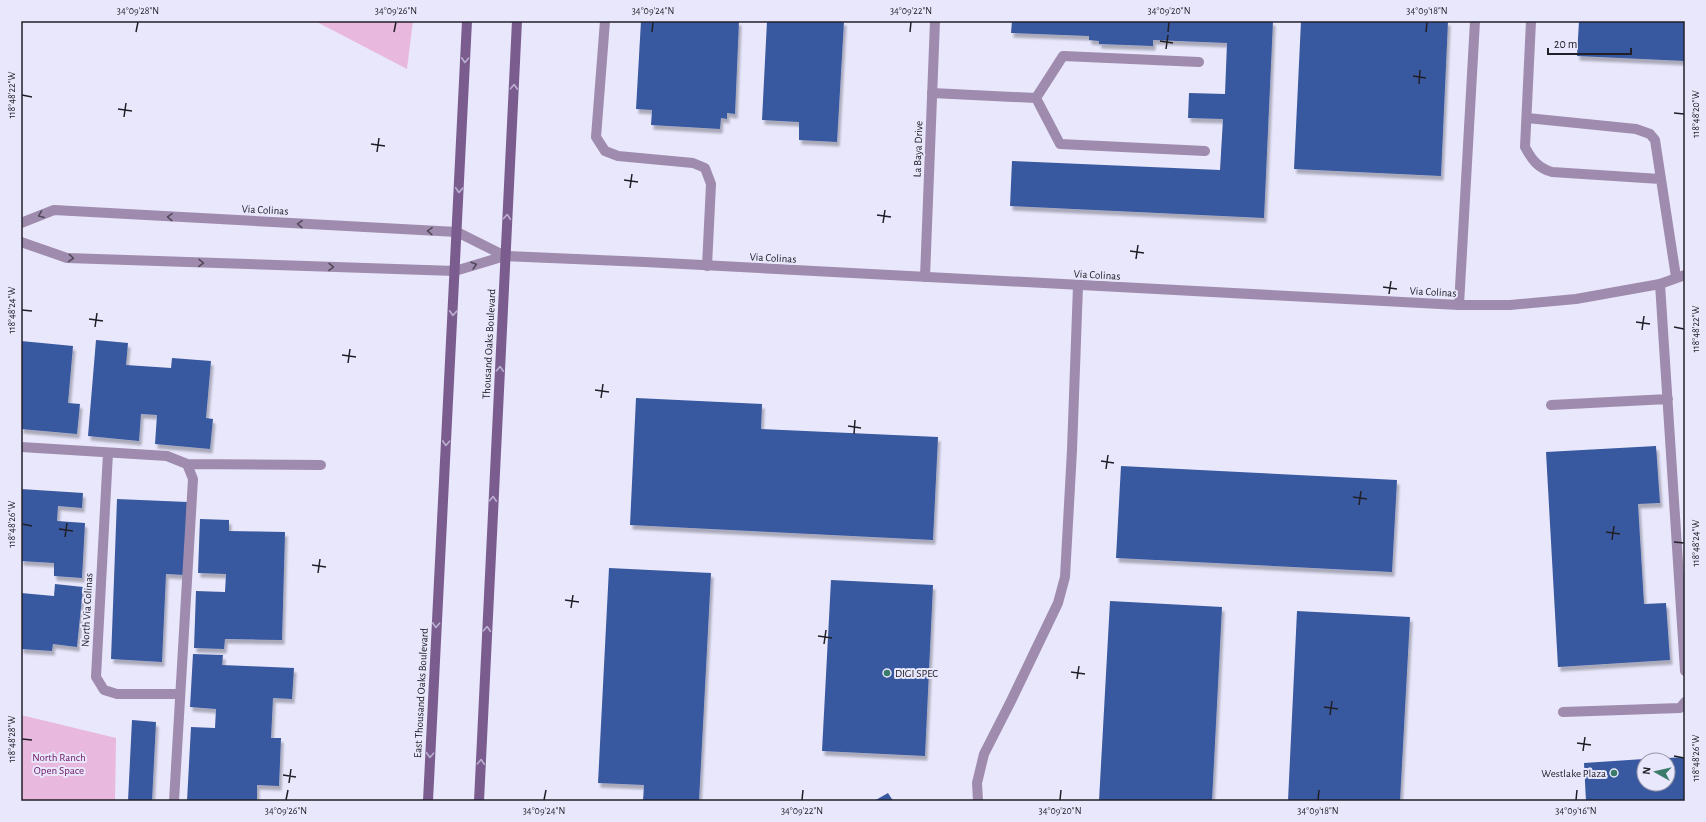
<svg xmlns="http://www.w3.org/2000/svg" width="1706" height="822" viewBox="0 0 1706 822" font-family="'Alegreya Sans',sans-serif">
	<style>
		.green { fill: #e8b8de }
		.building { fill: #39589f; filter: url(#shadow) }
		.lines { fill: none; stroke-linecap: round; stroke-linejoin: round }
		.service { stroke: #9f8bad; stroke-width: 10 }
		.minor { stroke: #9f8bad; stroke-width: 10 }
		.secondary { stroke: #7a5d8e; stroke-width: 10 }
		.oneway { stroke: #bcb0d0 }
		.oneway2 { stroke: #534b5d }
		.ticks { fill: none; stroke: #212028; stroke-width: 1.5 }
		.poi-dot { fill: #3b7b69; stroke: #e8e7fc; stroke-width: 1.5 }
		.labels { text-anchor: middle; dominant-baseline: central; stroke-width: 4; stroke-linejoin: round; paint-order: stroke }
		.street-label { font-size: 11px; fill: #212028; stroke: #e8e7fc }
		.poi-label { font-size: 11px; fill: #212028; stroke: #e8e7fc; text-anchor: start }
		.park-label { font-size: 11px; fill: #6d1362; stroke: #e8e7fc }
		.neatline { fill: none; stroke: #212028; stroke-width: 1.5 }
		.ticks-label { font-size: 10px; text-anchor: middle; fill: #212028 }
	</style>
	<defs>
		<filter id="shadow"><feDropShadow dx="2.5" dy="4.5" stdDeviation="1" flood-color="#0004"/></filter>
	</defs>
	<rect width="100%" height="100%" fill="#e8e7fc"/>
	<path class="green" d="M315,21H413L407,69Z
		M21,715L116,738L115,801H21Z"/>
	<path class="building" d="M641,21H739L735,114L727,113V119L721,118L720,129L651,125L652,110L636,109Z
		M767,21H844L837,142L799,140V122L762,120Z
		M1012,21H1273L1264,218L1010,206L1012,161L1220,170L1223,119L1188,118L1189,93L1225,94L1227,43L1153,40V46L1099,44V41L1089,40V36L1011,33Z
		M1301,21H1448L1441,176L1294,169Z
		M1579,21H1685V61L1577,56Z
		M96,340L128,343L126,365L171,368L172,358L211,361L206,418L213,419L210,449L155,444L157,415L141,414L139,441L88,436Z
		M21,341L73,346L68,403L80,404L77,434L21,429L22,401H21Z
		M636,398L762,404L761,429L938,437L933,540L630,525Z
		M1656,446L1660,503L1638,504L1644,604L1666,603L1670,660L1558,667L1546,452Z
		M1121,466L1397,480L1392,572L1116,558Z
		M21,489L83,493L82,508L58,506L57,521L85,523L82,578L54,576V563L21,561Z
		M117,499L187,502L184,575L166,574L162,662L111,659Z
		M200,519L229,520V531L285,532L282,640L225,639L224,649L194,648L196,591L225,592L226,574L198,573Z
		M609,568L711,573L699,801H643L644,785L598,783Z
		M831,580L933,585L925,756L822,751Z
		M55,584L83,587L77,647L53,644L52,651L21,649V593L54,596Z
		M1110,601L1222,607L1212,801H1099Z
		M1297,611L1410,617L1400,801H1288Z
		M193,654L223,655L222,665L294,668L292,699L273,698L271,738H281L279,786L257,785V801H187L191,727L215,728L216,709L190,707Z
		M132,720L156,722L152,801H128Z
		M1685,757V801H1586L1584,763L1644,759V784H1668V760L1650,759Z
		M888,793L893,801H874Z"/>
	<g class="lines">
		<path class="service" d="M605,21L596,137L605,151L618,156L693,163L705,168L711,184L707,266
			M1531,21L1525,147C1532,160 1538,168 1552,172L1660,179
			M1199,62L1063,56L1036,98L1060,144L1205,151
			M932,93L1036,98
			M1527,118L1636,129L1650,134L1655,140L1676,277
			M1660,284L1685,671
			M1459,305L1475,21
			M1551,405L1668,399
			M21,447L167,456L187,464L193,479L174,801
			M108,453L96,677L104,690L117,694H179
			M187,464L321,465
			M1563,712L1680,708L1685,702
			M978,801L977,783L984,754L1011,701L1058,603L1065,577L1072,450L1078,286"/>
		<path class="minor" d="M21,223L54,210L457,232L505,256
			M21,242L67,258L455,271L505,256L645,262L1459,305H1510L1576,299L1660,284L1685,275
			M925,277L935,21"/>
		<path class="secondary" d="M428,801L467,21
			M479,801L517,21"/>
	</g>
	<defs><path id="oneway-chevron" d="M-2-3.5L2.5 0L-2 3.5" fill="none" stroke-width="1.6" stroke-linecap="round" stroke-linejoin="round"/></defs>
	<g class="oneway">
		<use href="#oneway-chevron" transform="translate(465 60) rotate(93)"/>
		<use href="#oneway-chevron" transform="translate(514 87) rotate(-87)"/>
		<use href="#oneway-chevron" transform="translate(459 190) rotate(93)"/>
		<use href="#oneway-chevron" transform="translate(507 217) rotate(-86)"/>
		<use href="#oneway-chevron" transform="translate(453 313) rotate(93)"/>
		<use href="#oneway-chevron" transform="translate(500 369) rotate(-87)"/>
		<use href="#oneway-chevron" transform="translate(446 443) rotate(93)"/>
		<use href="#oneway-chevron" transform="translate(493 499) rotate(-87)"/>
		<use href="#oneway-chevron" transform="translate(436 625) rotate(93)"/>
		<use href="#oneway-chevron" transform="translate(487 629) rotate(-87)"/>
		<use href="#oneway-chevron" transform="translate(430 755) rotate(93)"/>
		<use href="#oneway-chevron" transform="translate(481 762) rotate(-87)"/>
	</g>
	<g class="oneway2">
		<use href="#oneway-chevron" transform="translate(41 215) rotate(158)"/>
		<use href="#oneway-chevron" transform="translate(170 217) rotate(-177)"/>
		<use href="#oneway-chevron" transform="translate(300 224) rotate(-177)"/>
		<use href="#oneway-chevron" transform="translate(430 231) rotate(-177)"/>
		<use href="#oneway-chevron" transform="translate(71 258) rotate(5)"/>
		<use href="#oneway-chevron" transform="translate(201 263) rotate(2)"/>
		<use href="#oneway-chevron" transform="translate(474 265) rotate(-16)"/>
		<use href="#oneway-chevron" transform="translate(331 267) rotate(2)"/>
	</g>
	<path class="ticks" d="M136,32L138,22M394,32L396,22M652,32L653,22M910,32L911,22M1168,32L1169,22M1426,32L1427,22M1160,41L1173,43M1166,49L1168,35M1413,76L1426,78M1419,84L1420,70M22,95L32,97M118,109L132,111M1674,113L1684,114M124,117L126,103M371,144L385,146M377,152L379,138M624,180L638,182M630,188L632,174M877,215L891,217M883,223L885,210M1130,251L1144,253M1136,259L1138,245M1383,287L1397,289M1389,294L1391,281M22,310L32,311M89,319L103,321M1636,322L1650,324M95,327L97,313M1674,327L1684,329M1642,330L1644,316M342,355L356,357M348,363L350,349M595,390L609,392M601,398L603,384M848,426L861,428M854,434L855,420M1101,461L1114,463M1106,469L1108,455M1353,497L1367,499M1359,505L1361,491M22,524L32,526M59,529L73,531M1606,532L1620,534M65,537L67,523M1612,540L1614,526M1674,542L1684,543M312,565L326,567M318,573L320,559M565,600L579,602M571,608L573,595M818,636L832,638M824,644L826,630M1071,672L1085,674M1077,679L1079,666M1324,707L1338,709M1330,715L1332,701M22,739L32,740M1577,743L1591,745M1583,751L1585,737M1674,756L1684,758M283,775L296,777M289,783L291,769M286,800L288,790M544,800L546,790M802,800L803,790M1060,800L1061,790M1318,800L1319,790M1576,800L1577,790"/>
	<g class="poi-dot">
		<circle cx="887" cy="673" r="4"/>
		<circle cx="1614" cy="773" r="4"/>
	</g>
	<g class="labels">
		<g class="street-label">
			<text transform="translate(918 149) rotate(-88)">La Baya Drive</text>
			<text transform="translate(265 210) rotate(3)">Via Colinas</text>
			<text transform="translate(773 258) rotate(3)">Via Colinas</text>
			<text transform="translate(1097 275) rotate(3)">Via Colinas</text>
			<text transform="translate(1433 292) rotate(3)">Via Colinas</text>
			<text transform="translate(489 344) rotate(-87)">Thousand Oaks Boulevard</text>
			<text transform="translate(87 610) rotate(-87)">North Via Colinas</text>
			<text transform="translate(421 693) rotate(-87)">East Thousand Oaks Boulevard</text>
		</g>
		<g class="poi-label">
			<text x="895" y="673">DIGI SPEC</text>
			<text x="1606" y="773" text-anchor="end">Westlake Plaza</text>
		</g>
		<g class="park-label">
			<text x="59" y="757">North Ranch<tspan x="59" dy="13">Open Space</tspan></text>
		</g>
	</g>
	<rect width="1706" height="822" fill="none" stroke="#e8e7fc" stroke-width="44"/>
	<g transform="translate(1656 772) rotate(278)"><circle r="19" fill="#e8e7fc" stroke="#9897a7"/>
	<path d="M0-3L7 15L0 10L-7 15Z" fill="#3b7b69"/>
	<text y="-6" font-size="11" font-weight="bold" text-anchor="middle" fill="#212028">N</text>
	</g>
	<path d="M1548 48v6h83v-6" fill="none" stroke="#212028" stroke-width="2"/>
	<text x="1554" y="48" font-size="12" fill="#212028" stroke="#e8e7fc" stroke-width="3" paint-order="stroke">20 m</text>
	<rect x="22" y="22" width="1662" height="778" class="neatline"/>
	<g class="ticks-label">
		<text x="138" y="14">34°09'28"N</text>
		<text x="396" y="14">34°09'26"N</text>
		<text x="653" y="14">34°09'24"N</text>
		<text x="911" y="14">34°09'22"N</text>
		<text x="1169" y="14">34°09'20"N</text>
		<text x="1427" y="14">34°09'18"N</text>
		<text transform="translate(11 95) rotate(-90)" y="4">118°48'22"W</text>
		<text transform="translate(1695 114) rotate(-90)" y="4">118°48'20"W</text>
		<text transform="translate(11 310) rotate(-90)" y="4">118°48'24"W</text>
		<text transform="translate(1695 329) rotate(-90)" y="4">118°48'22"W</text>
		<text transform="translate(11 524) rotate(-90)" y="4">118°48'26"W</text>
		<text transform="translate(1695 543) rotate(-90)" y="4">118°48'24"W</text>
		<text transform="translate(11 739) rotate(-90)" y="4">118°48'28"W</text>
		<text transform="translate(1695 758) rotate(-90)" y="4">118°48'26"W</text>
		<text x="286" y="814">34°09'26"N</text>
		<text x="544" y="814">34°09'24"N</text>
		<text x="802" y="814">34°09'22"N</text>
		<text x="1060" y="814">34°09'20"N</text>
		<text x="1318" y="814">34°09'18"N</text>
		<text x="1576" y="814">34°09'16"N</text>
	</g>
</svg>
